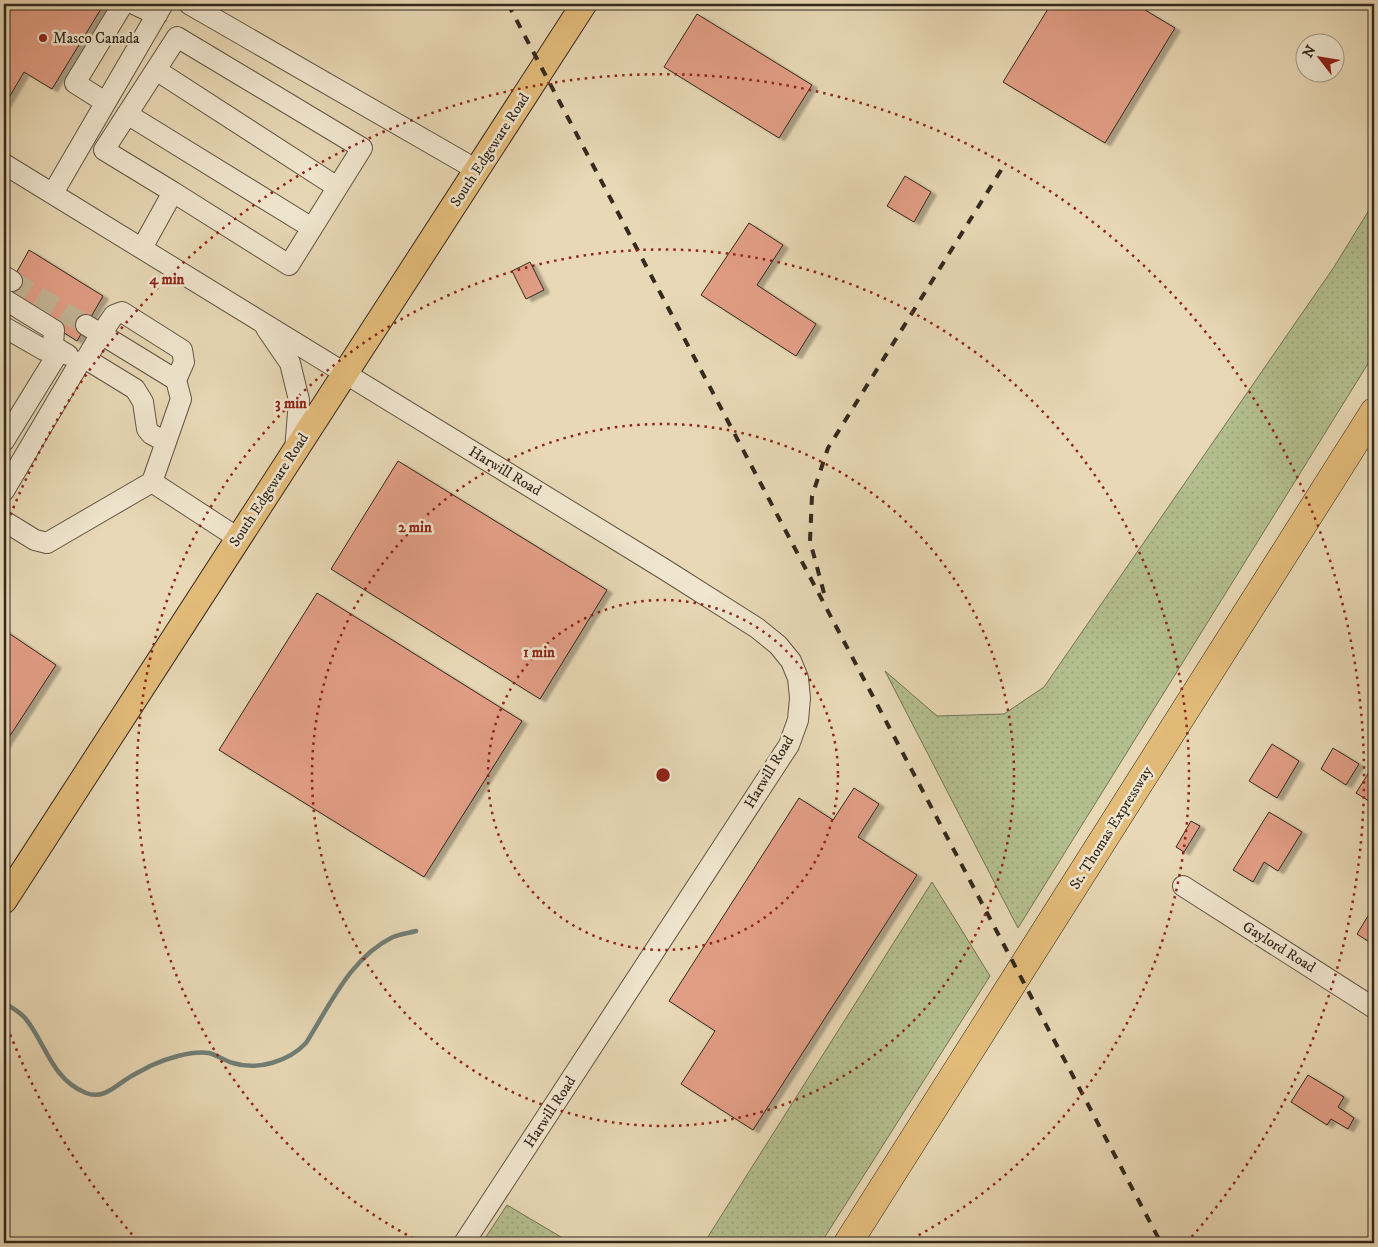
<svg xmlns="http://www.w3.org/2000/svg" width="1378" height="1247" viewBox="0 0 1378 1247" font-family="'IM FELL DW Pica',serif">
	<style>
		.grass { fill: url(#grass-dots); stroke: #747456 }
		.lines { fill: none; stroke-linecap: round; stroke-linejoin: round }
		.stream { stroke: #707f77; stroke-width: 4.5 }
		.building { fill: #e29e85; stroke: #33291e; filter: url(#shadow) }
		.minor-tunnel { stroke: #c4b597; stroke-width: 20; stroke-dasharray: 20 10; stroke-linecap: butt }
		.minor-casing { stroke: #605544; stroke-width: 22 }
		.major-casing { stroke: #33291e; stroke-width: 27 }
		.highway-casing { stroke: #33291e; stroke-width: 29 }
		.minor { stroke: #f0e6cf; stroke-width: 20 }
		.major { stroke: #e4bc7a; stroke-width: 25 }
		.highway { stroke: #e4bc7a; stroke-width: 28 }
		.rail { stroke: #33291e; stroke-width: 4; stroke-dasharray: 9 9; stroke-linecap: butt }
		.ring { fill: none; stroke: #8f2418; stroke-width: 2.5; stroke-dasharray: 2.5 5 }
		.poi-dot { fill: #8f2418; stroke: #f0e6cf; stroke-width: 2 }
		.labels { text-anchor: middle; dominant-baseline: central; stroke-width: 5; stroke-linejoin: round; paint-order: stroke }
		.poi-label { font-size: 15px; fill: #33291e; stroke: #f0e6cf; text-anchor: start }
		.street-label { font-size: 15px; fill: #33291e; stroke: #f0e6cf }
		.centre { fill: #8f2418; stroke: #f0e6cf; stroke-width: 2.5 }
		.ring-label { font-size: 15px; text-anchor: middle; font-weight: bold; fill: #8f2418; stroke: #f0e6cf; stroke-width: 5; stroke-linejoin: round; paint-order: stroke }
	</style>
	<defs>
		<pattern id="grass-dots" width="8" height="8" patternUnits="userSpaceOnUse" patternTransform="scale(1.25)"><rect width="8" height="8" fill="#b4bf8f"/><path d="M2 2h.1M6 6h.1" fill="none" stroke="#9ba47b" stroke-width="1.8" stroke-linecap="round"/></pattern>
		<filter id="shadow"><feDropShadow dx="5.5" dy="3" stdDeviation="1" flood-color="#0004"/></filter>
	</defs>
	<rect width="100%" height="100%" fill="#e8d8b5"/>
	<filter id="stains"><feTurbulence type="fractalNoise" baseFrequency=".004" numOctaves="4"/><feColorMatrix values="0 0 0 0 .2 0 0 0 0 .09 0 0 0 0 .02 0 0 0 .5 -.17"/></filter>
	<radialGradient id="worn" r=".72"><stop offset=".6" stop-color="#630" stop-opacity="0"/><stop offset="1" stop-color="#630" stop-opacity=".3"/></radialGradient>
	<path class="grass" d="M1374,202V354L1018,928L885,671L937,716L1004,714L1044,687L1334,267Z
		M932,882L990,976L821,1243H704Z
		M507,1205L571,1243H482Z"/>
	<g class="lines">
		<path class="stream" d="M4,1003C11,1007 19,1011 25,1018C46,1043 51,1079 86,1093C104,1100 116,1085 130,1077C136,1073 143,1070 150,1066C165,1059 192,1050 209,1053C217,1055 225,1061 233,1063C258,1071 289,1061 306,1043C330,1005 351,957 393,937C400,934 409,933 416,931"/>
	</g>
	<path class="building" d="M4,4H104L52,89L24,72L4,106Z
		M1051,4H1135L1175,28L1105,143L1003,82Z
		M697,14L812,85L779,138L664,67Z
		M905,176L931,192L914,222L887,206Z
		M749,223L783,245L757,285L816,324L796,356L701,295Z
		M29,250L103,296L77,341L4,295Z
		M530,262L544,290L526,299L512,271Z
		M398,461L607,590L540,699L331,569Z
		M317,593L522,721L424,877L219,750Z
		M4,630L56,665L4,745Z
		M1272,744L1299,761L1277,798L1249,781Z
		M1333,748L1359,764L1346,785L1321,769Z
		M1374,764V804L1356,793Z
		M854,788L879,804L858,837L917,875L753,1130L681,1084L715,1031L669,1001L799,798L833,820Z
		M1269,812L1302,832L1278,871L1264,862L1253,882L1233,870Z
		M1191,821L1200,826L1184,852L1176,847Z
		M1374,906V945L1357,934Z
		M1308,1075L1344,1097L1338,1107L1354,1118L1348,1129L1331,1119L1327,1125L1291,1102Z"/>
	<g class="lines">
		<path class="minor-tunnel" d="M12,281L86,325"/>
		<defs>
			<path id="minor" d="M134,4L157,15
				M189,4L477,170
				M156,70L337,187
				M105,102L75,83L123,4
				M127,114L312,228
				M4,164L664,569L757,628L778,645L791,661L798,678L800,698L798,720L789,745L464,1243
				M53,193L163,4
				M142,248L173,192L289,265L362,148L177,37L104,150L173,192
				M4,276L12,281
				M4,299L54,330L53,346
				M4,327L44,350L53,346L68,355
				M266,328L290,363L299,400L295,451
				M86,359L135,389L143,402L147,429L151,434L166,442
				M4,441L60,350
				M152,482L238,538
				M4,491L80,362L86,359L101,334L176,380
				M4,521L35,540L47,543L152,482L181,399L176,380L184,362L182,350L122,312L114,315L101,334L86,325
				M1183,886L1374,1008"/>
			<path id="major" d="M4,901L584,4"/>
			<path id="highway" d="M848,1243L1374,412"/>
		</defs>
		<use href="#minor" class="minor-casing"/>
		<use href="#major" class="major-casing"/>
		<use href="#highway" class="highway-casing"/>
		<use href="#minor" class="minor"/>
		<use href="#major" class="major"/>
		<use href="#highway" class="highway"/>
		<path class="rail" d="M508,4L1161,1243
			M824,593L810,541L812,496L828,448L1003,167"/>
	</g>
	<g class="ring">
		<circle cx="663" cy="775" r="175"/>
		<circle cx="663" cy="775" r="351"/>
		<path d="M420 1242A526 526 0 1 1 906 1242"/>
		<path d="M137 1240A702 702 0 0 1 5 1021M5 529A702 702 0 1 1 1189 1240"/>
	</g>
	<circle class="poi-dot" cx="43" cy="38" r="5"/>
	<g class="labels">
		<g class="poi-label">
			<text x="53" y="38">Masco Canada</text>
		</g>
		<g class="street-label">
			<text transform="translate(490 150) rotate(-57)">South Edgeware Road</text>
			<text transform="translate(505 471) rotate(31)">Harwill Road</text>
			<text transform="translate(269 490) rotate(-57)">South Edgeware Road</text>
			<text transform="translate(769 772) rotate(-59)">Harwill Road</text>
			<text transform="translate(1111 828) rotate(-58)">St. Thomas Expressway</text>
			<text transform="translate(1279 947) rotate(32)">Gaylord Road</text>
			<text transform="translate(550 1112) rotate(-57)">Harwill Road</text>
		</g>
	</g>
	<circle cx="663" cy="775" r="8" class="centre"/>
	<g class="ring-label">
		<text x="167" y="284">4 min</text>
		<text x="291" y="408">3 min</text>
		<text x="415" y="532">2 min</text>
		<text x="539" y="657">1 min</text>
	</g>
	<rect width="1378" height="1247" fill="none" stroke="#e8d8b5" stroke-width="20"/>
	<rect x="5" y="5" width="1368" height="1237" fill="none" stroke="#33291e" stroke-width="2.5"/>
	<rect x="10" y="10" width="1358" height="1227" fill="none" stroke="#33291e"/>
	<g transform="translate(1320 58) rotate(301)"><circle r="24" fill="#f0e6cf" stroke="#a49a88"/>
	<path d="M0-4L9 19L0 12L-9 19Z" fill="#8f2418"/>
	<text y="-8" font-size="14" font-weight="bold" text-anchor="middle" fill="#33291e">N</text>
	</g>
	<rect width="100%" height="100%" filter="url(#stains)"/>
	<rect width="100%" height="100%" fill="url(#worn)"/>
</svg>
